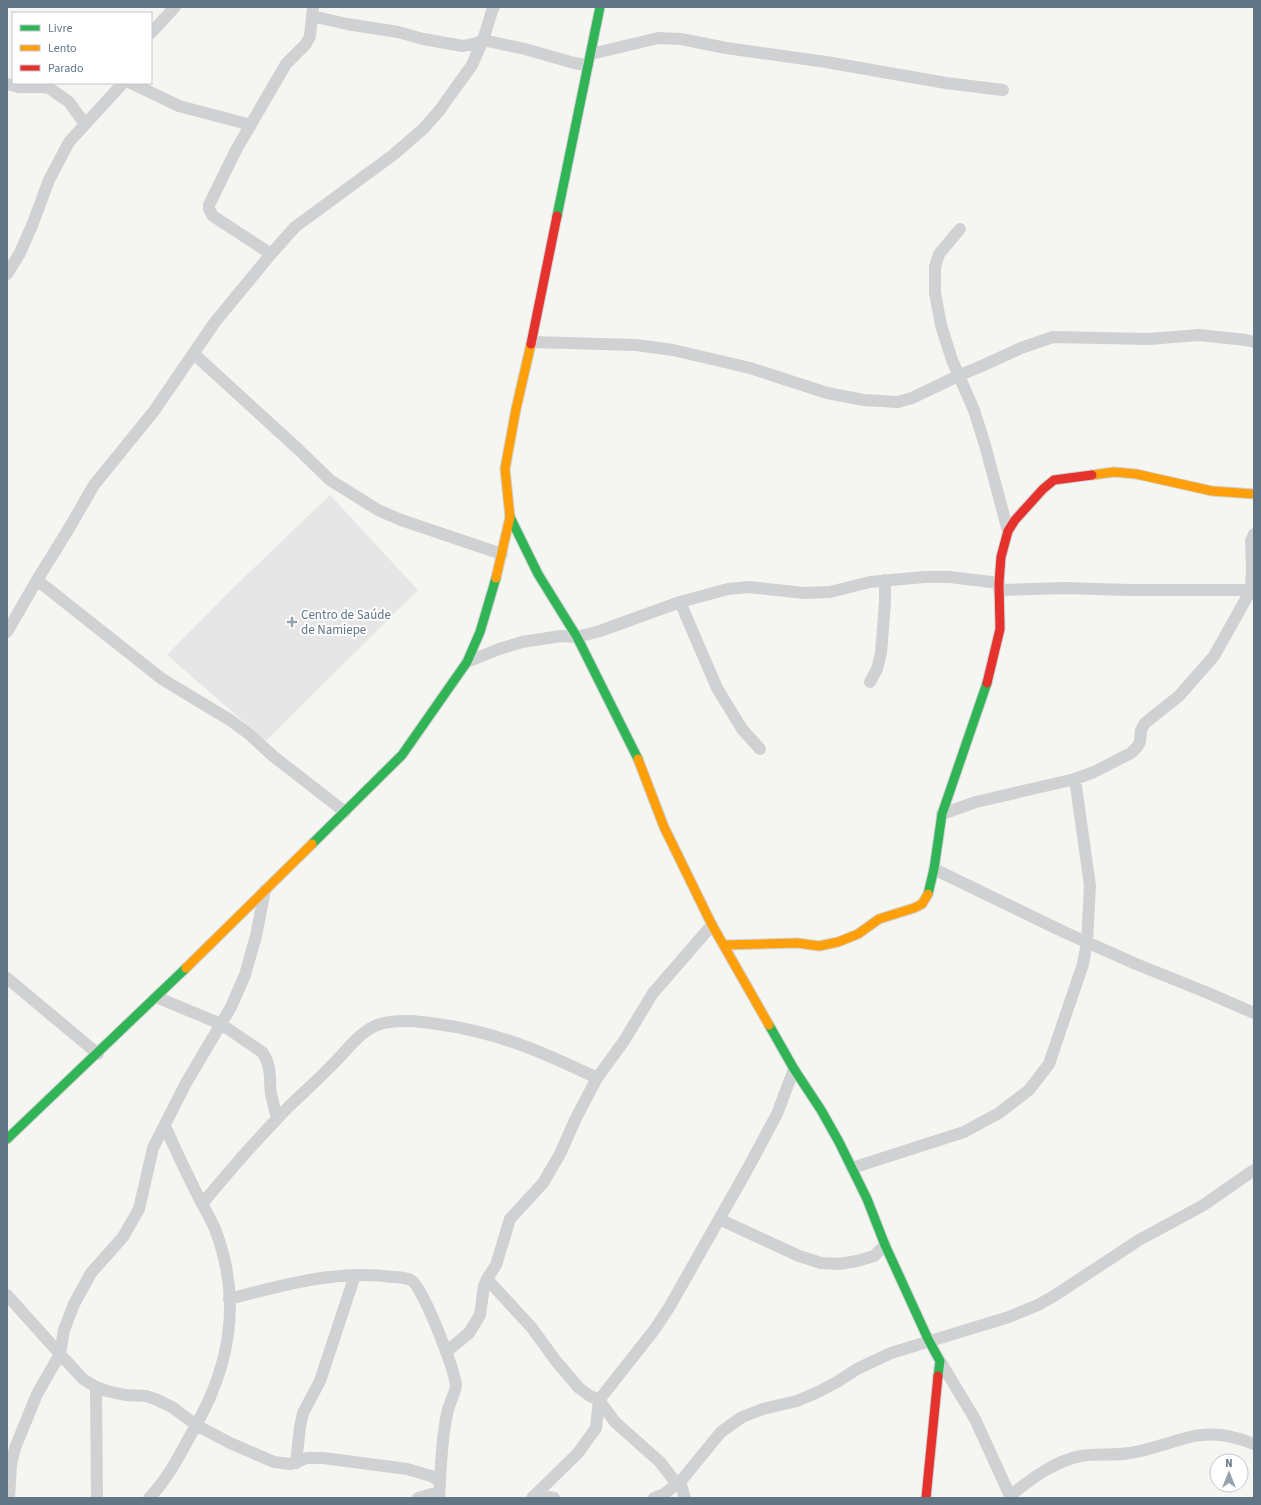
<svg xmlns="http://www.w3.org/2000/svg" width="1261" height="1505" viewBox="0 0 1261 1505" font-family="'Source Sans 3',sans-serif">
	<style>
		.built { fill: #e5e6e5 }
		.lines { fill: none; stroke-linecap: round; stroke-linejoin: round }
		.fast-casing { stroke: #d0d2d2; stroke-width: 11 }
		.slow-casing { stroke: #d0d2d2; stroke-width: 11 }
		.jam-casing { stroke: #d0d2d2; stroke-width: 11 }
		.street { stroke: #d0d1d2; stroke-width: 12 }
		.fast { stroke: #30b455; stroke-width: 9 }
		.slow { stroke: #ff9f0a; stroke-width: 9 }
		.jam { stroke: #e5322d; stroke-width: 9 }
		.poi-dot { fill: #95a2ab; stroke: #fff; stroke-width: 1.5 }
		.labels { text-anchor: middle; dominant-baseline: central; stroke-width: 4; stroke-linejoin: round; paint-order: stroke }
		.poi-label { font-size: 13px; fill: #627585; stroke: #fff; text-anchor: start }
	</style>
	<rect width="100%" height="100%" fill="#f5f5f2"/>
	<path class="built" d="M330,495L418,590L266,741L167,655L232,589Z"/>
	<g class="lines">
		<defs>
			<path id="fast" d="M557,216L600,7
				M510,517L538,574L577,637L638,759
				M312,844L402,755L467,662L480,632L496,578
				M928,894L934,869L942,814L987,683
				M769,1025L794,1069L821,1110L839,1142L867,1199L885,1245L929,1341L940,1361L938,1376
				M7,1139L186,968"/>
			<path id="slow" d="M1092,475L1114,472L1136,474L1212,491L1254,494
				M496,578L510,517L505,469L516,409L531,344
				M638,759L664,827L712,925L769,1025
				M724,945L797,943L819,946L838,942L858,934L879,919L914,908L922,904L928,894
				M186,968L312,844"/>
			<path id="jam" d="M531,344L557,216
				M987,683L1000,629L999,583L1001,557L1008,531L1015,520L1043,489L1054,480L1092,475
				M926,1498L938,1376"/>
		</defs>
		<use href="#fast" class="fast-casing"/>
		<use href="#slow" class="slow-casing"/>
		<use href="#jam" class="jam-casing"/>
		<path class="street" d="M312,16L347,24L398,32L423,39L463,46L477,43L483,40L525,49L574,63L588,65
			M151,33L175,7
			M591,54L658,38L681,39L726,48L826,62L946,83L1003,90
			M131,83L179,106L251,125
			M7,84L18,87H42L49,88L69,102L85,124
			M960,229L939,254L935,267V293L941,325L952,360L974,410L985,445L1008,531
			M271,254L213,216L209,209V205L236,150L286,64L306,44L310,36L313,7
			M7,274L20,253L33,223L49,180L69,142L123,83
			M532,342L636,345L673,350L750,368L827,393L864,400L898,402L912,398L960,375L984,365L1021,348L1053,337L1149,339L1199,335L1246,340L1254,342
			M194,354L298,449L330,480L378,510L401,520L502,554
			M37,580L162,679L230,720L249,734L273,756L345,812
			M999,590L1066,588L1129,590H1251L1254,593
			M680,602L717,688L742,729L760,749
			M7,632L37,580L68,530L94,485L154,411L215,322L271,254L295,227L393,155L423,129L439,111L472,65L483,40L492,11L494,7
			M467,662L499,649L522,642L561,636L577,637L600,631L680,602L728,589L749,587L804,593L830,592L870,582L924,577H950L999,583
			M870,682L877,669L881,653L885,602V580
			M942,814L976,802L1075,779L1094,772L1131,753L1137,747L1140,742L1141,730L1145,723L1179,696L1214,656L1251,590L1252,568L1251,541L1254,534
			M934,869L1064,932L1136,964L1208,993L1254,1013
			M7,978L98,1054
			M156,997L221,1024L262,1052C272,1065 269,1079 271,1094C273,1102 275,1111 277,1119
			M852,1168L964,1132L999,1113L1029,1090L1049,1064L1083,964L1087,942L1090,886L1075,779
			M202,1204C226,1175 250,1147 276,1120C293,1101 313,1085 330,1067C345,1053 360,1030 380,1024C399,1019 418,1021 437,1024C497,1032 543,1052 597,1078
			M719,1219L799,1256L821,1263L839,1264L857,1261L874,1256L885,1245
			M487,1279L532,1328L556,1361L579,1388L590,1396L599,1400L615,1422L660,1462L673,1479L680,1482L685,1498
			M7,1295L60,1354L83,1379L96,1387L107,1391L125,1395L146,1396L155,1399L172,1407L196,1425L230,1443L274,1462L291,1464L307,1458H323L407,1469L431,1476L440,1481
			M229,1299C282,1285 339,1269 393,1277C399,1277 406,1278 411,1280C423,1286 454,1369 456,1385C456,1391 448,1406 447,1414C441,1441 441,1470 439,1498
			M446,1352L469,1333L480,1315L484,1286L487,1279L496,1265L510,1219L543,1183L560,1154L576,1118L597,1078L624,1041L653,993L712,925
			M940,1361L975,1419L1011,1498
			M96,1387L97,1498
			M296,1463L300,1427L303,1413L320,1381L355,1275
			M536,1495L554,1498
			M1010,1496C1031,1479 1054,1461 1081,1456C1097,1453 1114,1456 1130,1453C1149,1450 1167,1443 1186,1438C1209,1431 1232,1435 1254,1444
			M9,1498L11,1465L15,1448L37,1394L60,1354L64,1330L74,1304L91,1273L123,1237L139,1209L153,1148L186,1083L231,1007L245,975L256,936L265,890
			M149,1498C169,1478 181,1452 195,1427C231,1364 242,1299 215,1229C210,1217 203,1206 197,1194C186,1172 175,1149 165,1126
			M418,1498L439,1492
			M532,1498L578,1453L596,1428L599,1400L655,1329L670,1306L747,1170L777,1114L794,1069
			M654,1498L664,1494L680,1482L721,1432L742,1417L763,1409L797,1401L818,1392L837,1382L857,1369L891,1353L1009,1317L1038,1305L1054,1296L1139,1240L1202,1206L1254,1170"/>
		<use href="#fast" class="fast"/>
		<use href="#slow" class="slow"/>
		<use href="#jam" class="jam"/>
	</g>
	<path class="poi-dot" d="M290 616h4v4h4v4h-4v4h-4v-4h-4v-4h4z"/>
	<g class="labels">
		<g class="poi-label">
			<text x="301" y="615">Centro de Saúde<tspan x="301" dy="15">de Namiepe</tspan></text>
		</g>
	</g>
	<rect width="1261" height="1505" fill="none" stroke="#627585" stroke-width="16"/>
	<rect x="12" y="12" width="140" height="72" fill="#ffffff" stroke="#c0c8ce"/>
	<rect x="20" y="25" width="20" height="6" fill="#30b455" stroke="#c0c8ce"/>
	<text x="48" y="32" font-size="12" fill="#627585">Livre</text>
	<rect x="20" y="45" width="20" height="6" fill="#ff9f0a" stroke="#c0c8ce"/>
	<text x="48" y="52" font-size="12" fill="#627585">Lento</text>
	<rect x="20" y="65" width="20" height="6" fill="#e5322d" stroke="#c0c8ce"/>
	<text x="48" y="72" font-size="12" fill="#627585">Parado</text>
	<g transform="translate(1229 1473)"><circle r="19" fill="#ffffff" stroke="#c0c8ce"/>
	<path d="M0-3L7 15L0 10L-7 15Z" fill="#95a2ab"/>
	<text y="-6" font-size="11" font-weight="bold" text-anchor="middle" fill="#627585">N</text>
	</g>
</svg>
